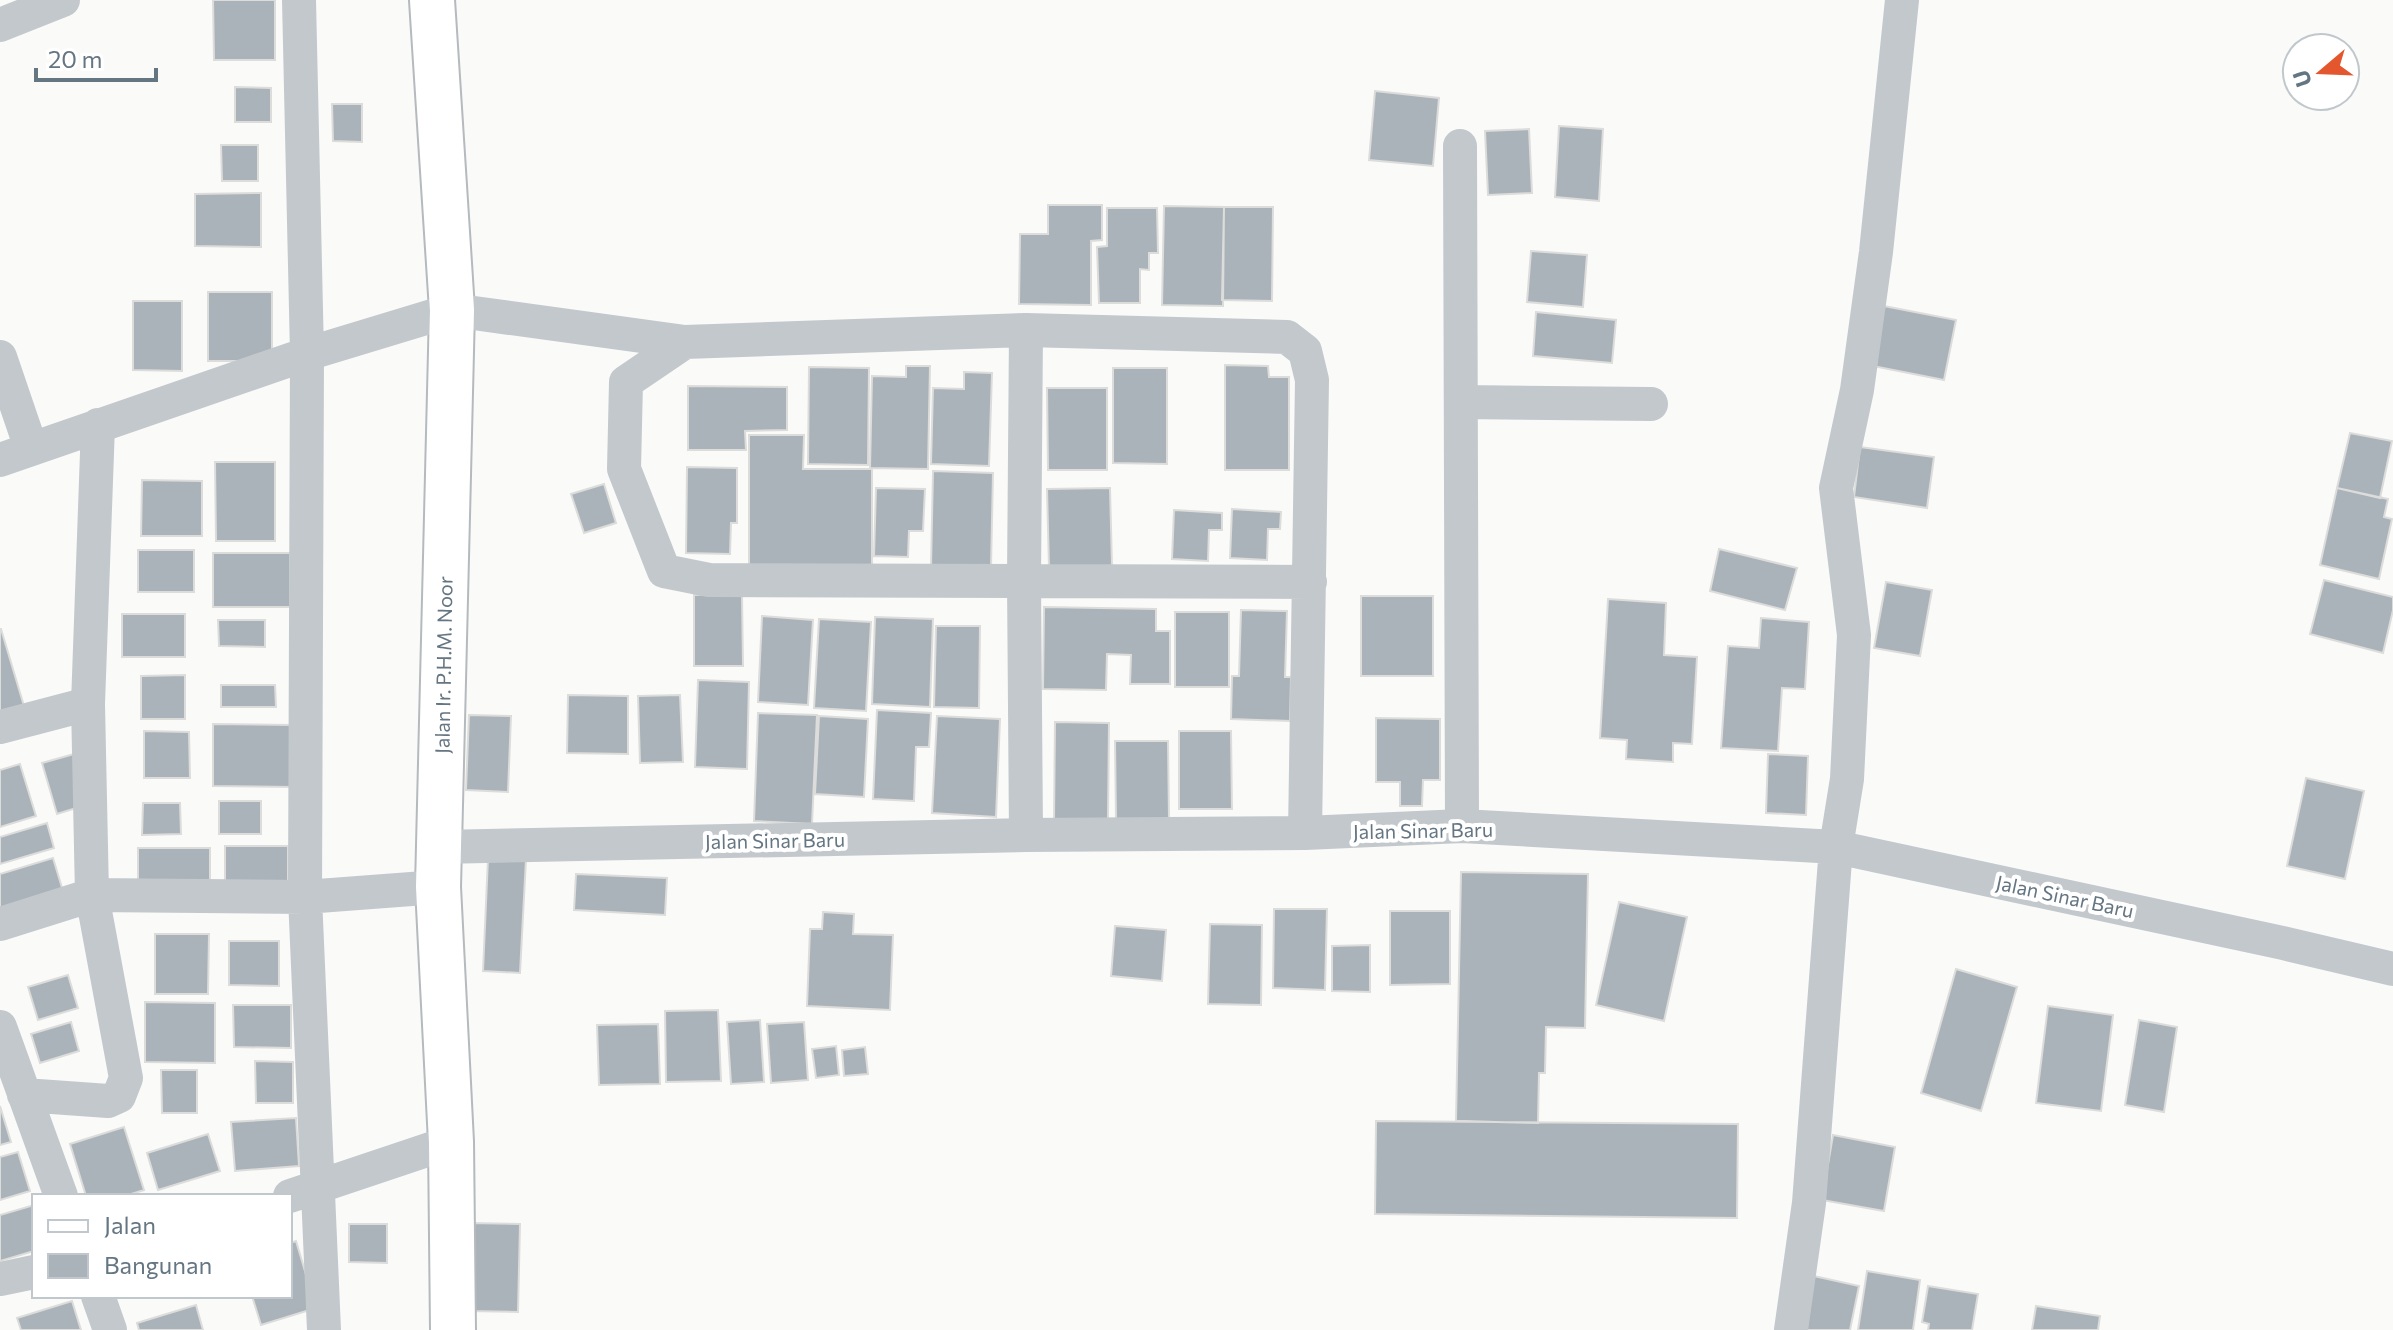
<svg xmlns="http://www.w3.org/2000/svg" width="2393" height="1330" viewBox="0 0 2393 1330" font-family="Commissioner,sans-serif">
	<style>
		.building { fill: #aab3b9; stroke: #dcdcda; stroke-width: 2 }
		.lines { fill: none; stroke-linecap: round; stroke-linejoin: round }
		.primary-casing { stroke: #b5babe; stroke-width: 48 }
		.minor { stroke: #c3c8cc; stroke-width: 34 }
		.primary { stroke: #fff; stroke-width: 44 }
		.labels { text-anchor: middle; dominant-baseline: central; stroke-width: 8; stroke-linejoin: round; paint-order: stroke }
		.street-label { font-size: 20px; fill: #657683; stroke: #fff }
	</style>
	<rect width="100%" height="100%" fill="#fafaf8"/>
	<path class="building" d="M213,0H275V60H214Z
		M235,87L271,88V122H235Z
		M1375,91L1439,98L1433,166L1369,160Z
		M332,104H362V142L333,141Z
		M1559,126L1603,129L1599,201L1555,197Z
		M1529,129L1532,193L1488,195L1485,131Z
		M221,145H258V181H222Z
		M261,193V247L195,246V194Z
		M1048,205H1102V240L1091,241V305L1019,304L1020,234H1048Z
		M1164,206L1224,207L1223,306L1162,305Z
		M1224,207H1273L1272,301L1222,300Z
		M1107,208H1157L1158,253H1149V270L1140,269V303H1099L1097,247L1107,246Z
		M1531,251L1587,255L1583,307L1527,302Z
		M208,292H272V361H208Z
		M133,301H182V371L133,370Z
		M1884,306L1956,320L1944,380L1873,366Z
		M1536,312L1616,320L1612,363L1533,356Z
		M1225,365L1268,366L1269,377H1289V470H1225Z
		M906,366H930L928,469L870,468L872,376L906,377Z
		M809,367L869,368L868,465L808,464Z
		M1113,368H1167V464L1113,463Z
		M964,372L992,373L989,466L931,464L933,388L964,389Z
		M688,386L787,387V430L745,431L746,450H688Z
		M1047,388H1107V470H1048Z
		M2350,433L2392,441L2380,498L2337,488Z
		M749,435H804L803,469H872V572H749Z
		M1860,447L1934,457L1927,508L1854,497Z
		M215,462H275V541H216Z
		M687,467L737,468V523H731L730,554L686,553Z
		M933,471L993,473L991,568L931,567Z
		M142,480L202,481V536H141Z
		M604,484L616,523L584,533L571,494Z
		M876,488L925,489L923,531H909L908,557L874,556Z
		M1110,488L1112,566L1049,568L1047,489Z
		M2337,488L2388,499L2384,517L2392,519L2379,579L2320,565Z
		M1232,509L1281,512L1280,529H1268L1267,560L1230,558Z
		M1174,510L1222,513V530H1209L1208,561L1172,559Z
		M1719,549L1797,568L1785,610L1710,591Z
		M138,550H194V592H138Z
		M213,553H290V607H213Z
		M2324,580L2393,597V610L2383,653L2310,634Z
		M1886,582L1932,590L1920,656L1874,648Z
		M742,594L743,666H694V595Z
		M1361,596H1433V676H1361Z
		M1608,599L1666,603L1664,655L1697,657L1692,744L1673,743V762L1626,759L1627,740L1600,738Z
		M1044,607L1156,609V631H1170V684H1130L1131,655L1107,654L1106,690L1043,689Z
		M1241,610L1287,611L1285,677H1291L1290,721L1231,719L1232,676H1239Z
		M1175,612H1229V687H1175Z
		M122,614H185V657H122Z
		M762,616L813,620L808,705L758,702Z
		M875,617L933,619L930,707L872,704Z
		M1761,618L1809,622L1805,689L1782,688L1778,751L1721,748L1728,646L1759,648Z
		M819,619L871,622L866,711L814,708Z
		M218,620H265V647L219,646Z
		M936,626H980L979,708L934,707Z
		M1,629L24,706L0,713V629Z
		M185,675V719H141V676Z
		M698,680L749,682L747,769L695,767Z
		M221,685H275L276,707H221Z
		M568,695L628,696V754L567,753Z
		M680,695L683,762L640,763L638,696Z
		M877,710L931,713L929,747H916L914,801L873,799Z
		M758,713L817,715L812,824L754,821Z
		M469,715L511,716L508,792L466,790Z
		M819,716L868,719L864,797L815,794Z
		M937,716L1000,719L996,817L932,813Z
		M1376,718L1440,719V780H1423L1422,806H1400V782H1376Z
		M1055,722L1109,723L1108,819H1054Z
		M213,724L292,725L293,787L213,786Z
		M144,731L189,732L190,778H144Z
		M1179,731H1231L1232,809H1179Z
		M1115,741H1168L1169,819L1116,820Z
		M74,754L89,804L57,814L42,763Z
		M1768,754L1808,756L1806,815L1766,813Z
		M20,764L36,816L0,827V770Z
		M2306,778L2364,791L2345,879L2287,866Z
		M219,801H261V834H219Z
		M143,803H180L181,834L142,835Z
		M47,823L54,848L0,864V837Z
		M225,846H288V886H225Z
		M138,848H210V880H138Z
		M53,858L63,891L0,910V874Z
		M488,858L526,859L520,973L483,971Z
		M1461,872L1588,874L1585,1028L1546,1027L1545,1073H1539L1538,1123L1456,1121Z
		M576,874L667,878L665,915L574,910Z
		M1619,902L1687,917L1664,1021L1596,1005Z
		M1274,909H1327L1325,990L1273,988Z
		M1390,911H1450V984L1390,985Z
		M823,912L854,914L853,934L893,935L890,1010L807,1006L810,929H822Z
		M1210,924L1262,925L1261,1005L1208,1004Z
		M1115,926L1166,930L1162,981L1111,976Z
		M155,934H209L208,994H155Z
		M229,941H279V986L229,985Z
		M1370,945V992L1332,991V946Z
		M1956,969L2017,987L1981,1111L1921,1093Z
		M68,975L78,1008L38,1020L28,987Z
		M145,1002L215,1003V1063L145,1062Z
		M233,1005H291V1048L234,1047Z
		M2048,1006L2113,1015L2101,1111L2036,1103Z
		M718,1010L721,1081L666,1082L665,1011Z
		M760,1020L764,1082L731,1084L727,1022Z
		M2139,1020L2177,1027L2164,1112L2125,1105Z
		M71,1022L79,1051L40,1063L31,1034Z
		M804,1022L808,1080L771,1083L767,1024Z
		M658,1024L660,1084L599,1085L597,1025Z
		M836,1046L839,1075L816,1078L812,1049Z
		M865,1047L868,1074L844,1076L842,1050Z
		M255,1061L293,1062V1103H256Z
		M161,1070H197V1113H162Z
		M0,1106L11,1142L0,1145Z
		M296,1118L299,1166L235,1171L231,1122Z
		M1376,1121L1738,1124L1737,1218L1375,1214Z
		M124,1127L144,1190L125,1196H86L70,1144Z
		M208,1134L220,1171L158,1190L147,1153Z
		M1833,1135L1895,1147L1884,1211L1822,1200Z
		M18,1152L30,1191L0,1200V1157Z
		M34,1205V1251L0,1261V1215Z
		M470,1223L520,1224L518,1312L468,1311Z
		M349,1224H387V1263L349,1262Z
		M296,1241L316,1308L261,1325L252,1296H290V1243Z
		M1867,1271L1920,1280L1913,1330H1858Z
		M1814,1276L1859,1286L1850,1330H1803Z
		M1928,1286L1978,1294L1972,1330H1928L1929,1324L1922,1322Z
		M72,1301L81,1330H21L17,1318Z
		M196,1305L203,1330H139L137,1323Z
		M2036,1306L2100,1316L2098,1330H2032Z"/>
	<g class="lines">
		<defs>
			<path id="primary" d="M432,0L452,310L438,887L451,1142L453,1330"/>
		</defs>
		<use href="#primary" class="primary-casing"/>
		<path class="minor" d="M299,0L307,354L305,897L324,1330
			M0,25L63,0
			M1460,146L1462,826
			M1026,330L1024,580L1026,835
			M685,342L626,382L624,469L664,571L709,580L1310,582
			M0,357L31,448
			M1462,402L1651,404
			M0,460L307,354L452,310L685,342L1026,330L1287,337L1305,351L1312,380L1305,833
			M0,727L88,704
			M439,847L1026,835L1305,833L1462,826L1836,847L2283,943L2393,969
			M0,924L92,895L305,897L438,887
			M0,1027L61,1196
			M24,1095L108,1101L119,1096L126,1078L92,895L88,704L98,425
			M290,1196L451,1142
			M0,1279L34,1272
			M98,1296L110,1330
			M1791,1330L1809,1203L1836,847L1847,779L1854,635L1836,488L1857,390L1876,252L1902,0"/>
		<use href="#primary" class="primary"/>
	</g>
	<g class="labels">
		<g class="street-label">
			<text transform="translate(443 665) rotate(-89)">Jalan Ir. P.H.M. Noor</text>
			<text transform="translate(1423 830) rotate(-1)">Jalan Sinar Baru</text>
			<text transform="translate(775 840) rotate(-1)">Jalan Sinar Baru</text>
			<text transform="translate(2065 896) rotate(12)">Jalan Sinar Baru</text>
		</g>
	</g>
	<rect x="32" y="1194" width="260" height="104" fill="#ffffff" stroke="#c1c8cd" stroke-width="2"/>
	<rect x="48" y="1220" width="40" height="12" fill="#ffffff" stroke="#c1c8cd" stroke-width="2"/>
	<text x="104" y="1234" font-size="24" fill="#657683">Jalan</text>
	<rect x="48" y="1254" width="40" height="24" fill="#aab3b9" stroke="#c1c8cd" stroke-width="2"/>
	<text x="104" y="1274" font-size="24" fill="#657683">Bangunan</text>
	<g transform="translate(2321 72) rotate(251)"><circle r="38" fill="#ffffff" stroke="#c1c8cd" stroke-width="2"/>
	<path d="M0-6L14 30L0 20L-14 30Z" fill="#e4572e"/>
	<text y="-12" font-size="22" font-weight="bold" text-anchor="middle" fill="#657683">U</text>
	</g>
	<path d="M36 68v12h120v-12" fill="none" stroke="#657683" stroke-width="4"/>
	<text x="48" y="68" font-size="24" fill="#657683" stroke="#ffffff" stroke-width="6" paint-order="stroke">20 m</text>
</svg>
